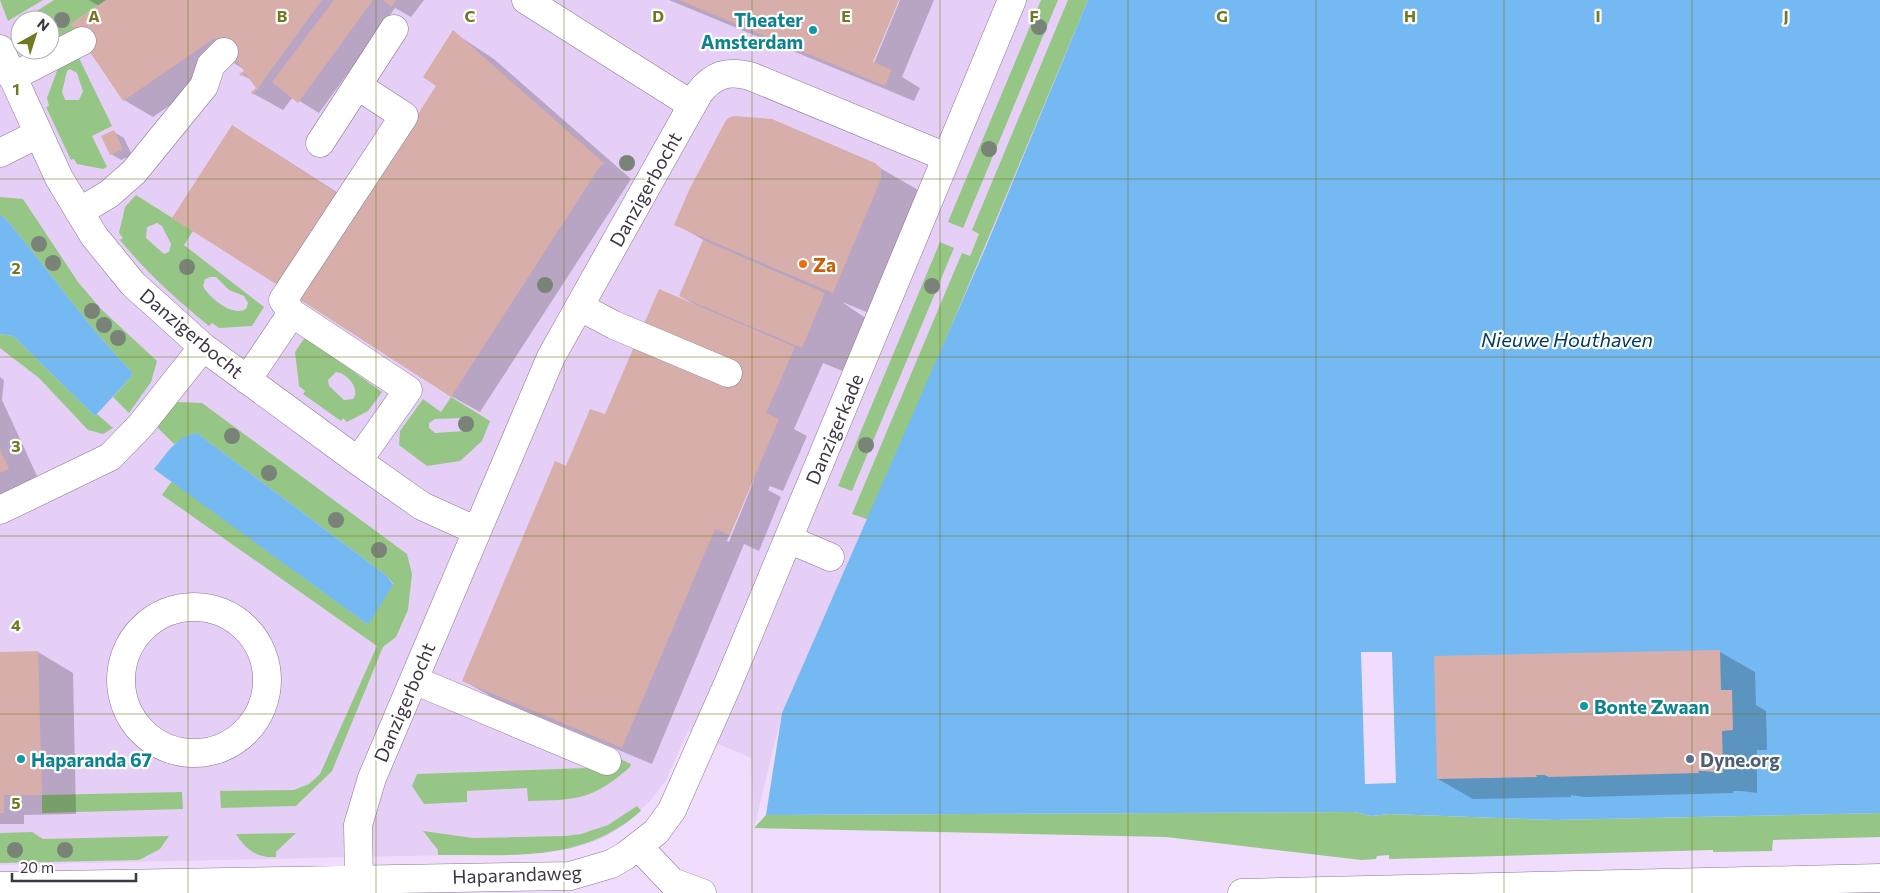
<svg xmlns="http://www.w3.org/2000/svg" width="1880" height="893" viewBox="0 0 1880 893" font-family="Commissioner,sans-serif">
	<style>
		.built { fill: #e6cff6; fill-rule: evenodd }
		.green { fill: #96c685; fill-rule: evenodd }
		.water { fill: #74b9f1 }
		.pier { fill: #f0ddfe }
		.shadow { fill: #0003; fill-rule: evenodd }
		.building { fill: #d7aea9 }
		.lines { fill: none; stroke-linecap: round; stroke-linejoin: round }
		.minor-casing { stroke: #887794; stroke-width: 29 }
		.minor { stroke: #fff; stroke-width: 28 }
		.tree { fill: #798378 }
		.grid { fill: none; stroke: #707822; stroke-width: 1; stroke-opacity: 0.55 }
		.culture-dot { fill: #0f9aa8; stroke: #fff; stroke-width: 2 }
		.food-dot { fill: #e8710a; stroke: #fff; stroke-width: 2 }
		.service-dot { fill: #5c6f8a; stroke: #fff; stroke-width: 2 }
		.labels { text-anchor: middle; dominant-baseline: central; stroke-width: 4.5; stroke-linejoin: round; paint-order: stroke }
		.culture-label { font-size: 19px; font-weight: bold; fill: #0d838f; stroke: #fff; text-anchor: start }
		.street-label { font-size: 19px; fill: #3e3643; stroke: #fff }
		.food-label { font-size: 19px; font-weight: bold; fill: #c56008; stroke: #fff; text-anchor: start }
		.service-label { font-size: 19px; font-weight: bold; fill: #4e5e75; stroke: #fff; text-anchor: start }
		.water-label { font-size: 20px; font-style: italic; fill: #01395d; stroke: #fff }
		.grid-label { font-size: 16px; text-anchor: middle; font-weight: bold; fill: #707822; stroke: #fff; stroke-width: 4.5; stroke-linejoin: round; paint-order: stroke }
	</style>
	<rect width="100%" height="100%" fill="#f0ddfe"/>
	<path class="built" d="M0,0H1088L982,256L782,713L754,828L751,758L688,731L666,780L651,800L627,823L612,833L596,841L569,849L539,853L0,865ZM20,20H50V50H20Z"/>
	<path class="green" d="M0,0H43L8,21Z
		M54,0H106L71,24L76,32L50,44V20H22Z
		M1041,0H1058L963,228L948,222Z
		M1068,0H1088L870,520L852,514L962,253L970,256L979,234L972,230Z
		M79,58L112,126L92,136L107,167L103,169L77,164L74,159L71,160L46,107L49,106L47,98L58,68ZM70,69L77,73L83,91L79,100H65L62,92L67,71Z
		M136,195L193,231L184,245L264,307L252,326L219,328L212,323L209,326C177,300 146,272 120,240L123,238L119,233L125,207ZM157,223L162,226L171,244L169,252L164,254L146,238L147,227ZM210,277H216L229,290L244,296L248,303L246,309C233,317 209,298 203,286L205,279Z
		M0,197L23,199L78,282L101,309L157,361L151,382L129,413L113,397L131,377L132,372C86,325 49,270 6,219L0,215Z
		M940,242L954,248L852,491L838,486Z
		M0,334L13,336L95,416L97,414L113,428L103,434L88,430L39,378L0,348Z
		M305,337L382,392L368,411L347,422L343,418L341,421L303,394L305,391L299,386L295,352ZM336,372C347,373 361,389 353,399L344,400L329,386L328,380Z
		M451,397L490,421L482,441L460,461L427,466L399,445L400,431L423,399L441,412ZM463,418L468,424L465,431L435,433L429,428V423L435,419Z
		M176,402L202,403L407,554L412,574L408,610L396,637L383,647L332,771L296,806L221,808L220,791L294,790L309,784L320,774L377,646L162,495L172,481L367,624L393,584L387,576L197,433L189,435L174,444L157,427Z
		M618,758L631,764L630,767C593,800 576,800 528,801L527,788L467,791V802L424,804L412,786L417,774L614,767Z
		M182,792L183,809L42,813V795Z
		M637,806L641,811C580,864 513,854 438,855V850L423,831L473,838L565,836L581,834L608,825Z
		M1354,812L1371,816L1390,814L1554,820L1880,813V837L1773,840L1772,851L1713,852V850L1389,859V855L1377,856L1376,859L1361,860L1166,837L754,828L766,815Z
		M32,832L43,839L169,836L160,849L139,860L0,863V833Z
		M296,833L276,852V857C257,858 246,850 236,834Z"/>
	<path class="water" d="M1088,0H1880V813L1554,820L1390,814L1371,816L1354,812L766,815L782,713L985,249Z
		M0,215L6,219C49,270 86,325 132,372L131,377L95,416L13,336L0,334Z
		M197,433L387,576L393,585L369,623L367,624L154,469C167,454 176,436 197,433Z"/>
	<path class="pier" d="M1361,652H1392L1396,783L1365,784Z"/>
	<path class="shadow" d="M89,0H424L411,17L395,8L319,113L293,97L283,110L254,94L253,92L258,89L253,81L242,75L245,70L232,62L153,117L124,100L99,6Z
		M669,0H897L869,67L872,68L900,0H934L902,77L920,88L914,101Z
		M453,32L494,59L631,179L480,412L451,396L260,143L360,207L438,85Z
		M114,132L124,138L132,155L121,160L111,154Z
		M875,165L918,190L876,316L842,302L867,319L845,372L823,363L794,429L807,436L783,491L770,486L768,490L781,497L759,551L744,544L652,764L492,697L464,681L567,467L694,304L680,296L705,241L676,224ZM752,480H754L729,542L727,541Z
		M0,377L4,380L2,400L43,489L0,509Z
		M38,652L73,673L76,814L24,815V824H0V653Z
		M1720,652L1755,672L1756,705L1766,711L1767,750H1757V793L1741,791H1733V793L1585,797L1571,795V797L1473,799L1438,779Z"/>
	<path class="building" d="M106,0H322L253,95L251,92L256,88L245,73L241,76L239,74L244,71L237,61L232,64L215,38L123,101L71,24Z
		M334,0H373L298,103L272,82Z
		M383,0H396L391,7Z
		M679,0H899L873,62L892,70L885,86Z
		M453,30L604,163L598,169L451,397L299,299L436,86L423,77Z
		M734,116L772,119L875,163L881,168V179L833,293L674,225L690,188L725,122L728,118Z
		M232,125L338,194L279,286L172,218Z
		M114,130L123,149L110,155L101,136Z
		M703,240L825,293L802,348L679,296Z
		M659,289L795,347L766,413L779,419L730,535L715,529L622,748L462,681L555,461L566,466L590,409L605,414Z
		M0,449L9,469L0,473Z
		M1720,650L1721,690H1732L1733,730L1722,731L1723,773L1705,771H1698L1699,773L1549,777L1544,775H1536L1537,777L1437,779L1434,656Z
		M38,651L42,795H4V813H0V652Z"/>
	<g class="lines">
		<defs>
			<path id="minor" d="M526,0L692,105
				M0,49L59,178L94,236L133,284L203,347L358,461L422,506L477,531
				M12,77L82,41
				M320,143L394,29
				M0,153L38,134
				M79,212L109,194L134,172L204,86L211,65L224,52
				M580,307L614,325L728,373
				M292,313L408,390L358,461
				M247,380L292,313L283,300L404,116L358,86
				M0,510L110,457L141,425L203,347
				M788,539L830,557
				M121 680a73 73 0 1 1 146 0a73 73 0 1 1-146 0Z
				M414,680L607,761
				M638,846L672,882L702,893
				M359,879L358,825L372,778L551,357L699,93C713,75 727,70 750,76L946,157
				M0,886L570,876L611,864L625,856L656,832L672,810L727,686L1012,0
				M1242,893L1880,878"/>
		</defs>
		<use href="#minor" class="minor-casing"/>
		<use href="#minor" class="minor"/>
	</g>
	<g class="tree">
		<circle cx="62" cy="20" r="8"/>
		<circle cx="1039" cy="27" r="8"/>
		<circle cx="989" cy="149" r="8"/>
		<circle cx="627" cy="163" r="8"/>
		<circle cx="39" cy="244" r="8"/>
		<circle cx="53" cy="263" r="8"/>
		<circle cx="187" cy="267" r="8"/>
		<circle cx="545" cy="285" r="8"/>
		<circle cx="932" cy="286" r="8"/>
		<circle cx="92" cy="311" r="8"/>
		<circle cx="104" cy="325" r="8"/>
		<circle cx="118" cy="338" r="8"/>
		<circle cx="466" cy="424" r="8"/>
		<circle cx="232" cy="436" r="8"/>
		<circle cx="866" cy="445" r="8"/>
		<circle cx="269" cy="473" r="8"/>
		<circle cx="336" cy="520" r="8"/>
		<circle cx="379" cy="550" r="8"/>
		<circle cx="15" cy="850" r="8"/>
		<circle cx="65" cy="850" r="8"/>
	</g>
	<path class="grid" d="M188,0V893M376,0V893M564,0V893M752,0V893M940,0V893M1128,0V893M1316,0V893M1504,0V893M1692,0V893M0,179H1880M0,357H1880M0,536H1880M0,714H1880"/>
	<g class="culture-dot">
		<circle cx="813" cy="30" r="5"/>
		<circle cx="1584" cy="706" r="5"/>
		<circle cx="21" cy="759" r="5"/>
	</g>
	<circle class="food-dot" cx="803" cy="264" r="5"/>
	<circle class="service-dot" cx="1690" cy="759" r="5"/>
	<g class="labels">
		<g class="culture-label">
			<text x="803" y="19" text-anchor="end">Theater<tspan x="803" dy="22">Amsterdam</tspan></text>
			<text x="1594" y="706">Bonte Zwaan</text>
			<text x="31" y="759">Haparanda 67</text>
		</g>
		<g class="street-label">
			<text transform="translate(645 189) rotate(-61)">Danzigerbocht</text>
			<text transform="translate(192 333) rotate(40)">Danzigerbocht</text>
			<text transform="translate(834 429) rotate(-67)">Danzigerkade</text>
			<text transform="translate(404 702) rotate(-67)">Danzigerbocht</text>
			<text transform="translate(517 874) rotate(-2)">Haparandaweg</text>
		</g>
		<g class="food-label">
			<text x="813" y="264">Za</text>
		</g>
		<g class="service-label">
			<text x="1700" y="759">Dyne.org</text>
		</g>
		<g class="water-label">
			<text x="1567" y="339">Nieuwe Houthaven</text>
		</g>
	</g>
	<g class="grid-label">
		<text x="94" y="22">A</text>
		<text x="282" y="22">B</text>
		<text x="470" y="22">C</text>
		<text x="658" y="22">D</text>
		<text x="846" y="22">E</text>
		<text x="1034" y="22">F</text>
		<text x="1222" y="22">G</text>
		<text x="1410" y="22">H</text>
		<text x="1598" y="22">I</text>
		<text x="1786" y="22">J</text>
		<text x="16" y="95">1</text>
		<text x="16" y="274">2</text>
		<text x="16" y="452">3</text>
		<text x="16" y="631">4</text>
		<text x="16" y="809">5</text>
	</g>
	<g transform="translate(35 35) rotate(39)"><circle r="24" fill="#ffffff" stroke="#b2afb4"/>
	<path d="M0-4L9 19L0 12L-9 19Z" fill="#707822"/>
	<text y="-8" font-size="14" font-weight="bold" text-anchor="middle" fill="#3e3643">N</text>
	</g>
	<path d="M12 873v8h124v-8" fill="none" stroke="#3e3643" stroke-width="2.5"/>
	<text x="20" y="873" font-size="15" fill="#3e3643" stroke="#ffffff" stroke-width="4" paint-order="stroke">20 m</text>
</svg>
